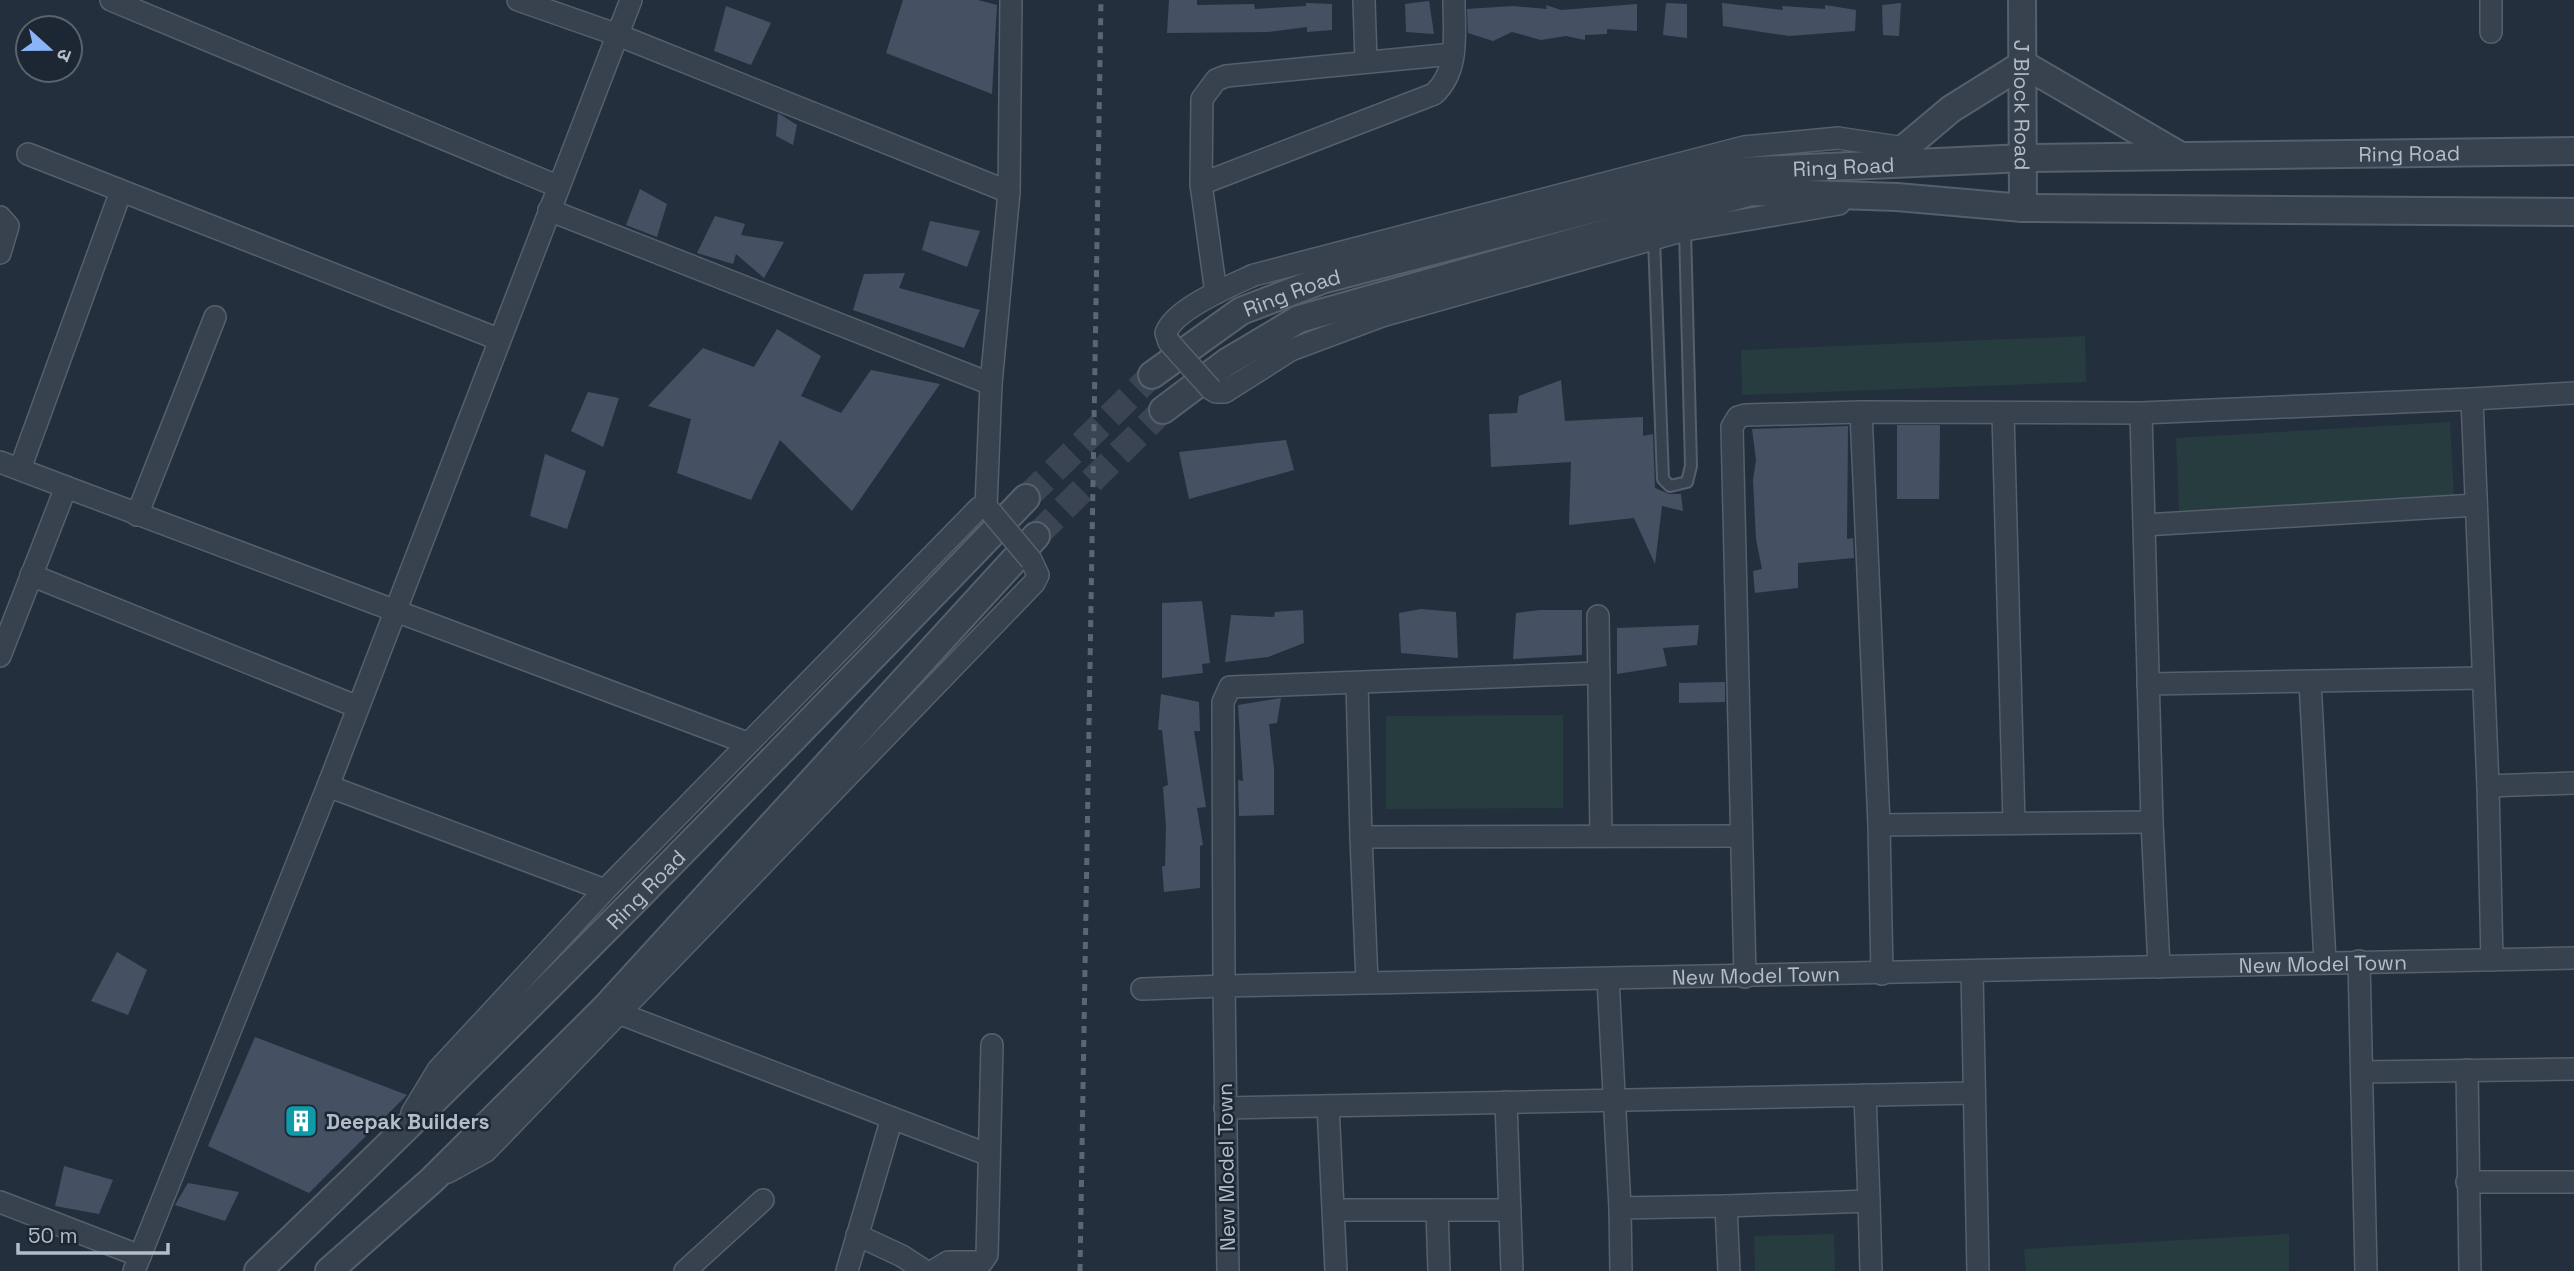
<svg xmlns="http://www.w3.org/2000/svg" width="2574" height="1271" viewBox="0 0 2574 1271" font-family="'Space Grotesk','Noto Sans Devanagari',sans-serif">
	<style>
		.green { fill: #263c3f }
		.building { fill: #455162 }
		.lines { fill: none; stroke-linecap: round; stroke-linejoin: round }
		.tertiary-tunnel { stroke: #3a4453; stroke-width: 26; stroke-dasharray: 26 13; stroke-linecap: butt }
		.service-casing { stroke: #565f6c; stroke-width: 14 }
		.minor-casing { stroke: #565f6c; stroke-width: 24 }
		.tertiary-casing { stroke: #565f6c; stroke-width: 30 }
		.service { stroke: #38414e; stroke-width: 10 }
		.minor { stroke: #38414e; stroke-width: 21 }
		.tertiary { stroke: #38414e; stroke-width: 26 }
		.rail { stroke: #5a6575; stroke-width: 5; stroke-dasharray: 7 7; stroke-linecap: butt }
		.minor-bridge-casing { stroke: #565f6c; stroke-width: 24; stroke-linecap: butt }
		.minor-bridge { stroke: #38414e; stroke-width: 21 }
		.labels { text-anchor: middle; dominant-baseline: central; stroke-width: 5; stroke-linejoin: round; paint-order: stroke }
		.street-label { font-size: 21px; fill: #b4bcc9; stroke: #1d2633 }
		.poi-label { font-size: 21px; font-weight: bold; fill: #b4bcc9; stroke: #1d2633; text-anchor: start }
	</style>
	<rect width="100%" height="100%" fill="#242f3e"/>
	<path class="green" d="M2085,336L2086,382L1742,395L1741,350Z
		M2450,422L2454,496L2179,511L2176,438Z
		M1563,715V808L1386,809V716Z
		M1834,1234L1835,1271H1755L1754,1236Z
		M2289,1234V1271H2026L2024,1249Z"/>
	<path class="building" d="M903,0H978L997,5L992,94L886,53Z
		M1169,0H1197V5L1254,4L1255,9L1306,6V3L1332,4V30L1307,32V27L1268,32L1167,33Z
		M1429,1L1434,34L1406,32L1405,4Z
		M1666,3L1687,4V38L1663,35Z
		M1722,3L1783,10L1782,6L1825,9V5L1856,10L1855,31L1789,36L1723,26Z
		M1901,3L1899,36L1883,35L1882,5Z
		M1637,4V31L1607,29V34L1585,35V40L1566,36L1541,40L1512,32L1493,41L1468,33L1467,9L1513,6L1547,9L1546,5L1561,10Z
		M726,6L771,23L751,65L714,51Z
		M778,113L797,125L793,145L776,136Z
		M640,189L667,204L657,237L626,225Z
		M715,216L745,224L741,235L784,242L764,278L736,254L733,264L697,253Z
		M930,221L980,231L967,267L922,250Z
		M905,273L899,288L980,310L964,348L853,310L864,274Z
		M777,329L821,356L801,396L841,413L871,370L940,384L852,511L780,440L751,500L677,473L691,419L648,406L703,348L754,367Z
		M1561,380L1565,421L1643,417V436L1653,434L1655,488L1669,494H1681L1683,511L1662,506L1655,564L1634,518L1569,525L1571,462L1491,467L1489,414L1517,413L1519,396Z
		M588,392L619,398L603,447L571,431Z
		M1897,425H1940L1939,499H1897Z
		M1848,426L1847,539L1853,538L1854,558L1798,563V588L1755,593L1753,571L1762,569L1756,539L1753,480L1756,460L1752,429Z
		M1286,440L1294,470L1189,499L1179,452Z
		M545,454L586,471L567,529L530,516Z
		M1202,601L1210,663L1202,664L1203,673L1162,678V603Z
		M1421,609L1456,612L1458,658L1401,653L1399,613Z
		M1303,610L1304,643L1268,657L1225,662L1231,615L1274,617L1275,612Z
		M1540,610H1582V655L1513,659L1516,613Z
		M1699,625L1697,645L1663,648L1667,666L1617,674V628Z
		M1725,682V702L1679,703V683Z
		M1161,694L1199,702L1200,731H1194L1206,807L1197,808L1203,845L1200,846V888L1164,892L1162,866H1165L1166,827L1163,787L1168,785L1162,730H1158Z
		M1281,698L1277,723L1269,724L1274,769V815L1239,816L1238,780L1243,781L1238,705Z
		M117,952L147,970L128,1015L91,1001Z
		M255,1037L407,1095L309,1193L208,1146Z
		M64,1166L113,1180L99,1214L55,1206Z
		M188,1183L239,1192L225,1221L175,1205Z"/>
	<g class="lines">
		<path class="tertiary-tunnel" d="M1026,498L1152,375
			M1036,536L1163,410"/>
		<defs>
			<path id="service" d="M1654,239L1663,479L1670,486L1687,482L1691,466L1685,230"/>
			<g id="minor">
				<path d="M111,0L557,186"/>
				<path d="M518,0L618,35L1009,192"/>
				<path d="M1364,0L1366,62"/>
				<path d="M2491,0V32"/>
				<path d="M28,154L498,339"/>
				<path d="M1201,184L1434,94C1460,70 1454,33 1454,0"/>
				<path d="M549,210L991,384"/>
				<path d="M0,217L8,226L0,253"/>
				<path d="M1216,293L1201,184L1202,99L1216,80L1226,76L1453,54"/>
				<path d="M1169,342L1166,333C1174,309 1232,285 1254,275L1744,147L1838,138L1905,148"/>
				<path d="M1211,389L1216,392H1225L1291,350L1382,316L1685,230L1839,204"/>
				<path d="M2574,393L2472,399L2488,786L2574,783"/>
				<path d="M2003,413L2014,823"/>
				<path d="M0,462L66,487"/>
				<path d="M20,469L121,191"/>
				<path d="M986,507L991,384L1009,192L1011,0"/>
				<path d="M137,515L215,317"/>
				<path d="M2144,525L2476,505"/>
				<path d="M31,575L358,707"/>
				<path d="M1598,616L1601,836"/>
				<path d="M0,656L66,487L747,743"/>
				<path d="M2310,682L2325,961"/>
				<path d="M1357,683L1361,837"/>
				<path d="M2148,684L2483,678"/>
				<path d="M328,786L605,890"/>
				<path d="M2488,786L2492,960"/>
				<path d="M1879,825L1861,412L2141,413"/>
				<path d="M2359,961L2366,1271"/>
				<path d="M2159,967L2152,822L2141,413L2472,399"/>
				<path d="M1972,972L1978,1271"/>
				<path d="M1882,974L1879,825L2152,822"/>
				<path d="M1745,977L1732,427L1738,417L1745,415L1861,412"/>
				<path d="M1608,979L1620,1208"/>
				<path d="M1367,982L1361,837L1741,836"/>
				<path d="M1142,989L1224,986L1223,702L1230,687L1599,673"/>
				<path d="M621,1014L989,1155"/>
				<path d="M2467,1070L2470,1271"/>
				<path d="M2362,1072L2574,1069"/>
				<path d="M1865,1095L1869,1201"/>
				<path d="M1506,1102L1512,1271"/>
				<path d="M1328,1106L1336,1271"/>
				<path d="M1225,1108L1974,1093"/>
				<path d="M412,1113L438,1070L605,890L979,508L986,507L991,512"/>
				<path d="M448,1172L486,1151L1034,583L1038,575L1031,560"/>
				<path d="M2467,1182H2574"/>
				<path d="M0,1202L140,1256"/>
				<path d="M1726,1206L1869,1201L1871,1271"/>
				<path d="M1334,1210H1510"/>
				<path d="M1437,1210L1439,1271"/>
				<path d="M857,1235L902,1256L925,1271"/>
				<path d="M134,1271L328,786L631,0"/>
				<path d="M685,1271L763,1200"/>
				<path d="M847,1271L892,1118"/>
				<path d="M933,1271L948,1262H982L987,1255L992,1045"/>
				<path id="s1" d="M1228,1271L1224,986L2574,958"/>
				<path d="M1621,1271L1620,1208L1726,1206L1729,1271"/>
			</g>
			<g id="tertiary">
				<path id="s2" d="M2022,0L2023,208"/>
				<path d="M1888,162L1951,109L2023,64L2179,155"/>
				<path id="s3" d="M1152,375L1241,311L1322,280L1739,171L2025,158L2574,151"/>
				<path d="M1163,410L1227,362L1299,319L1751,192L1897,197L2023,208L2574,212"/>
				<path id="s4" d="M258,1271C521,1020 774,760 1026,498"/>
				<path d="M329,1271L432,1180L604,1009L1036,536"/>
			</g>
		</defs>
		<use href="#service" class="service-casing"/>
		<use href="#minor" class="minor-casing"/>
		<use href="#tertiary" class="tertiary-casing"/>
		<use href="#service" class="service"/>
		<use href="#minor" class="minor"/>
		<use href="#tertiary" class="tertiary"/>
		<path class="rail" d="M1080,1271L1101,0"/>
		<defs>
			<path id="minor-bridge" d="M1169,342L1211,389
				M991,512L1031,560"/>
		</defs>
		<use href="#minor-bridge" class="minor-bridge-casing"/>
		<use href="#minor-bridge" class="minor-bridge"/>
	</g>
	<defs>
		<symbol id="building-square" viewBox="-11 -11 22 22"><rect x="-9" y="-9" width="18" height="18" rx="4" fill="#0f9aa8" stroke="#1d2633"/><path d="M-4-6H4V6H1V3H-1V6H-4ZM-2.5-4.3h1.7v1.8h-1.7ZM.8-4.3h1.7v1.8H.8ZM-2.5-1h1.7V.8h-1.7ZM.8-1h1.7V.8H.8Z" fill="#fff"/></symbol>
	</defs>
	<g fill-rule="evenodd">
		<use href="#building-square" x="282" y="1102" width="38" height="38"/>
	</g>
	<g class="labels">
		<g class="street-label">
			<text stroke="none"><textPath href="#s2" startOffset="105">J Block Road</textPath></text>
			<text stroke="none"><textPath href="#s3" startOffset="1298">Ring Road</textPath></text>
			<text stroke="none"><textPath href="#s3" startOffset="732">Ring Road</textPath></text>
			<text stroke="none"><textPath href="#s3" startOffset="164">Ring Road</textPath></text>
			<text stroke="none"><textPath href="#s4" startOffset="544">Ring Road</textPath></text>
			<text stroke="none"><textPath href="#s1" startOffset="1384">New Model Town</textPath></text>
			<text stroke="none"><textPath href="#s1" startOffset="817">New Model Town</textPath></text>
			<text transform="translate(1226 1167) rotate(-91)">New Model Town</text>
		</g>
		<g class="poi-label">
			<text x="326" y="1121">Deepak Builders</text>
		</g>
	</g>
	<g transform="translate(49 49) rotate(111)"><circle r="33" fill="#1d2633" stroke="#59626f" stroke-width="2"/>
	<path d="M0-5L12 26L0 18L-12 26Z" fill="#8ab4f8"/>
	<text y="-10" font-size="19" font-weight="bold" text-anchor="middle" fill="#b4bcc9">उ</text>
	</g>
	<path d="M18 1243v10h150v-10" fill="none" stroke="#b4bcc9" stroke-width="3.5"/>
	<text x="28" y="1243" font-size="21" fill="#b4bcc9" stroke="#1d2633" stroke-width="5" paint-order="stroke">50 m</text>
</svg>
